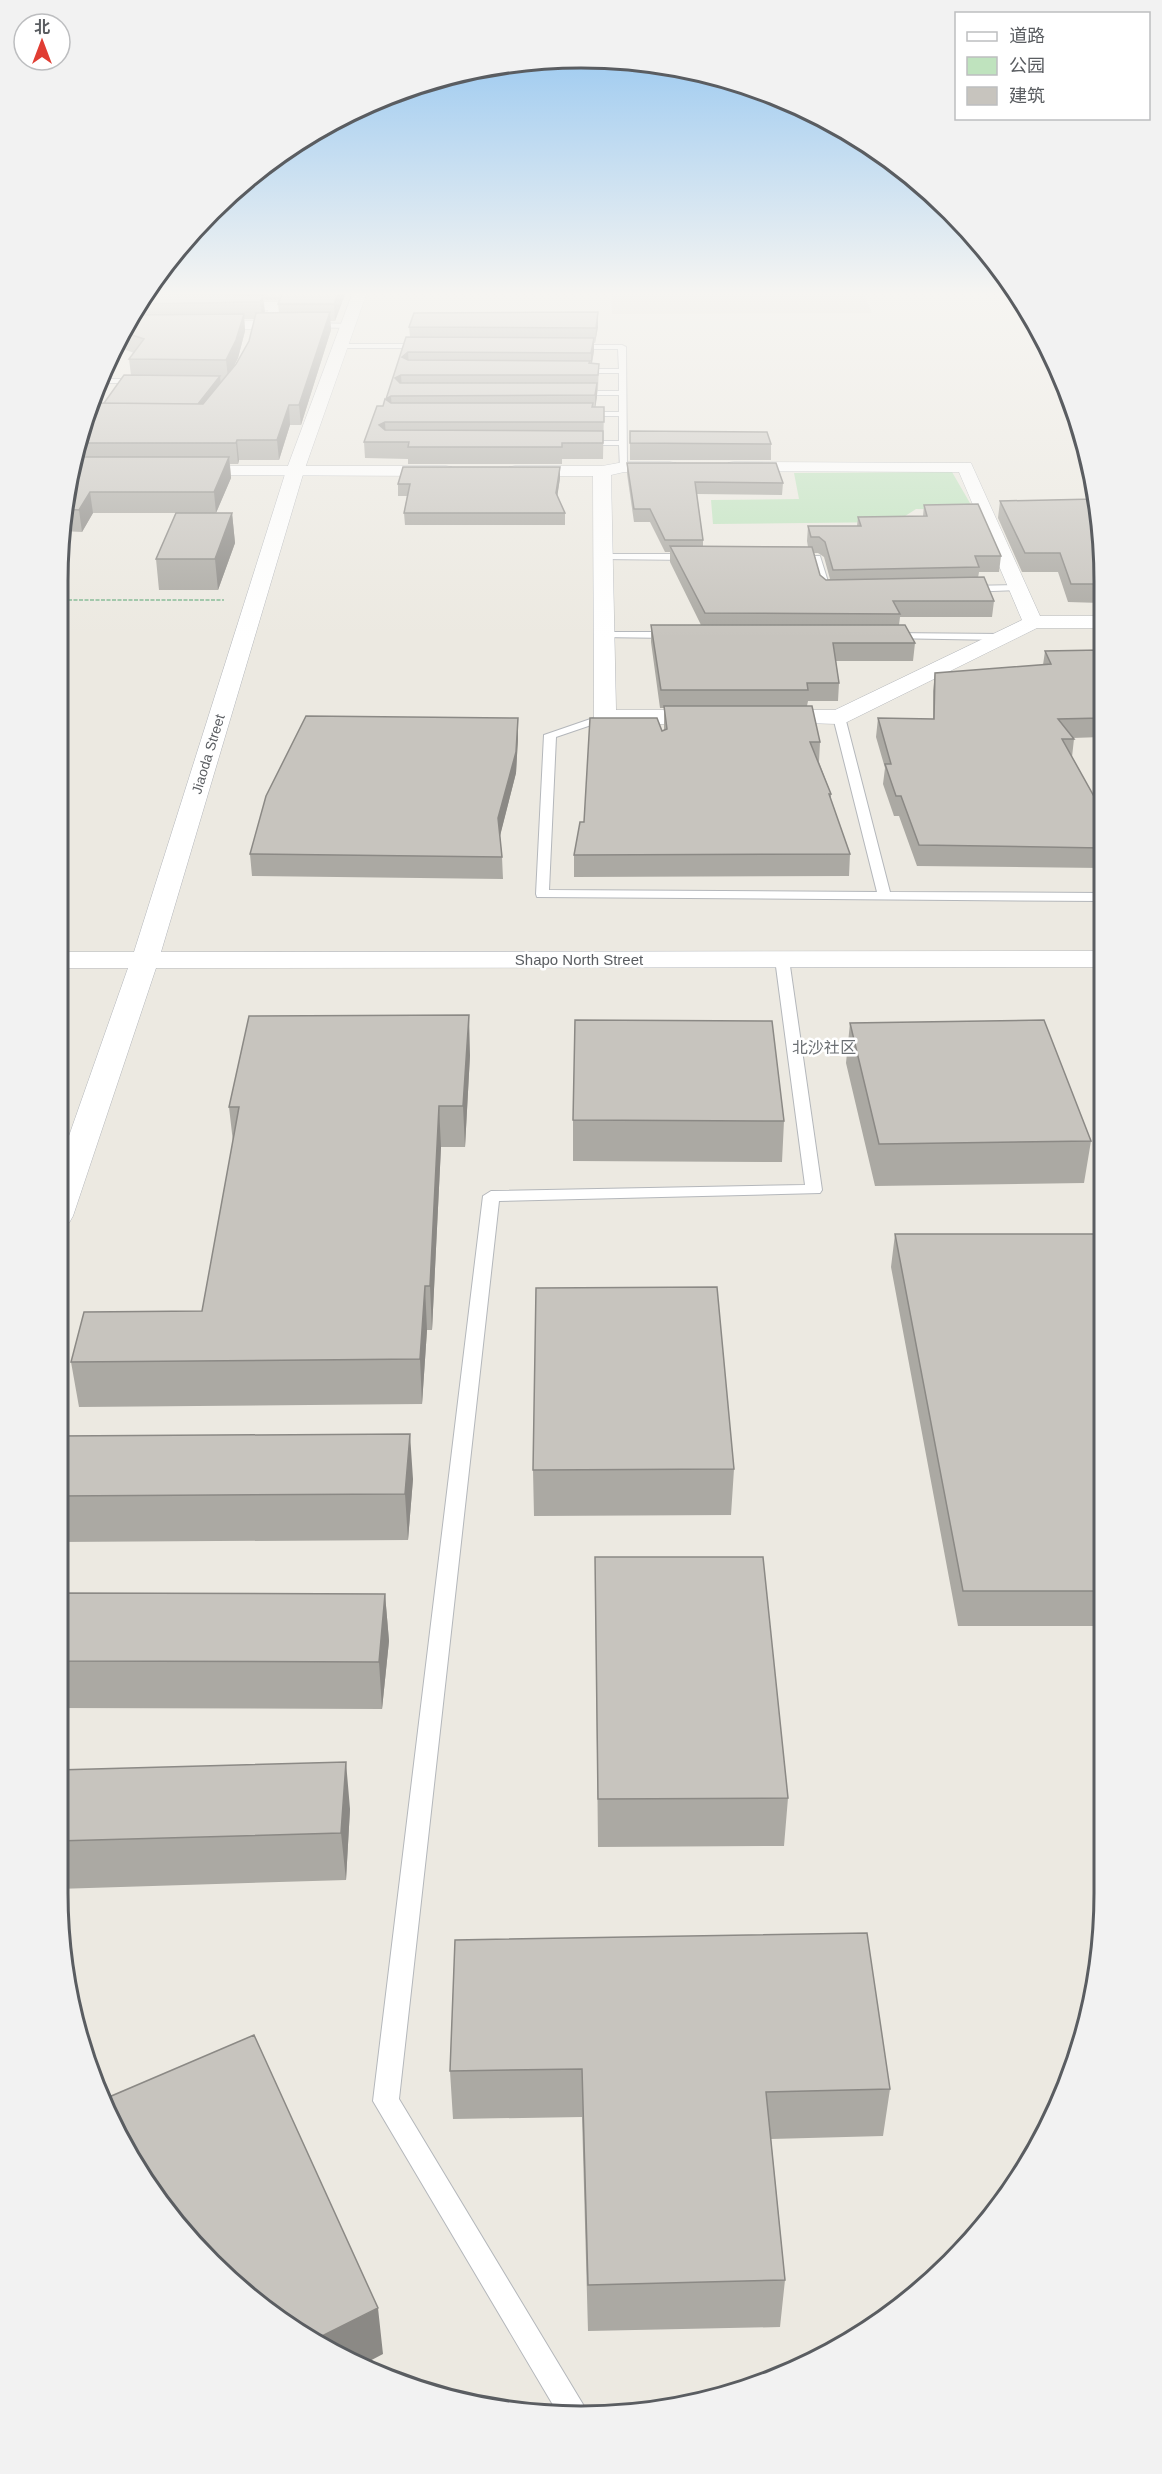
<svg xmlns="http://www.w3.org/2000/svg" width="1162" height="2474" viewBox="0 0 1162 2474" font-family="Helvetica,'Noto Sans SC',sans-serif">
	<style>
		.education { fill: #dcd8cf }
		.green { fill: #bfe3be }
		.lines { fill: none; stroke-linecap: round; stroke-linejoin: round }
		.lane-casing { stroke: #b4b7bb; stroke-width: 2 }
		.street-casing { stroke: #b4b7bb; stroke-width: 1 }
		.secondary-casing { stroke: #b3b6bb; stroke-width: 1 }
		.path { stroke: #98c3a3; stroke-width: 2; stroke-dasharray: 4 1.5; stroke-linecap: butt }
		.lane { fill: #fff; fill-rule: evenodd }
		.street { fill: #fff; fill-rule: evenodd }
		.secondary { fill: #fff; fill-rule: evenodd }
		.wall { fill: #aba9a3; fill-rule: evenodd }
		.shaded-wall { fill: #8b8985 }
		.building { fill: #c7c4be; stroke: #8b8985; stroke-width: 1.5 }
		.labels { text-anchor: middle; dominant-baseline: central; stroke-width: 5; stroke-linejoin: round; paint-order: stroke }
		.far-street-label { font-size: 14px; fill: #5a5d61; stroke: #fff }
		.street-label { font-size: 15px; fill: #5a5d61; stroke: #fff }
		.neighbourhood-label { font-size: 16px; fill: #6b6f73; stroke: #fff }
		.rim { fill: none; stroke: #5a5d61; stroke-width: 3 }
	</style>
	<rect width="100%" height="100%" fill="#ece9e1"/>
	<path class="education" d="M611,292H863L872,313L612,314Z"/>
	<path class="green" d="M952,472L974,510L916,509L896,522L713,524L711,500L799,499L794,473Z"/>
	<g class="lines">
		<defs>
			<path id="lane" d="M308,323L350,324L354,326L350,328L305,327Z
				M342,344H425L429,346L425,348H339Z
				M574,345H622L626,347L627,469L620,467L619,445H582L578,443L582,441H619V416H582L578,414L582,412H619V395H577L573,393L577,391H619V373H578L574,371L578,369H619L618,349H571Z
				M98,379H141L145,381L141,383H96Z
				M604,554H691L696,557L691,560L601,559V555Z
				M792,556H820L830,588L837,589V593H823L813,561L792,560Z
				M1018,585L1021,586V590L968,592L963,589L968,586Z
				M603,632H671L676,635L671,638L599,637L598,635Z
				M889,633L1002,634L1007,637L1002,640L885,638L884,636Z
				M605,714L611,717L609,719L556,737L549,890L877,892L833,717L839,714L845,717L890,892L1102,893V901L537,897L536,894L544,735Z
				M782,955L789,959L822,1190L820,1193L499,1201L399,2099L590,2416L559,2415L373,2101L483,1196L491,1191L805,1185L775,959Z"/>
			<path id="street" d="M140,300L277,302L284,306L275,325L268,329L124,330L128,322L263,321L268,310L136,308Z
				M624,462H670L676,463L679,467L676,471L670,472H624L611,475L616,710H708L716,712L719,717L716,722L708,724H605L597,722L594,717L593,476H515L509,475L506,471L509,467L515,466H602Z
				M734,462L971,463L1040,616H1101V628H1037L847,722L839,724L763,722L760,717L763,712L771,710H835L1022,620L959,472L728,471L725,467L728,463Z
				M185,466H446L452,467L455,471L452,475L446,476L179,475L176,471L179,467Z"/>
			<path id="secondary" d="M353,292H367L304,471L161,952L1102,951V967L156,968L73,1216L69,1223L57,1226V1170L128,968H57V952H134L286,471Z"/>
		</defs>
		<use href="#lane" class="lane-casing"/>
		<use href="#street" class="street-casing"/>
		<use href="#secondary" class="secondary-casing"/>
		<path class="path" d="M57,600H224"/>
		<use href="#lane" class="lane"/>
		<use href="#street" class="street"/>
		<use href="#secondary" class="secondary"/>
	</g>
	<path class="wall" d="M144,292H257L255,295H263L264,313H279L278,304L279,301L277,300H264V292H346L335,321H330L331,330L301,425H290L279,460H239L238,464H230L231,478L216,513H232L235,543L218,590H159L156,559L188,513H93L82,532L62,531L67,479L86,417L104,403L131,375L129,359L134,353L115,346ZM244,319H255L249,341L236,364L232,369L238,358L245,331Z
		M409,327H598L595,343H594V351L592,364H599L598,389L595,407H604L603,459H562V464H408V459L365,458L364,442L383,406L410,337Z
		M630,431L771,444V460H630Z
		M627,463L783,483L782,495L697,494L703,540V546L808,547L807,541L808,526H857L858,517L923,516L924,505L1001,556L999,572H979L978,578L994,601L992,617H900L899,625L915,643L913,661H836L839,683L838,701H808L807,706L820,742L819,762L831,794V800L850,854L849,876L574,877V855L584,822L662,731L664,730V708H660L651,642V625H701L670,562V552H665L650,522H634L627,474ZM814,553H818L824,557L830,579L826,580L820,575Z
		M560,478L557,496L565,513V525H405L404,513L407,496H398V484Z
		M1092,482L1100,512L1101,603L1068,602L1058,572H1022L998,518L1000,501L1092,499Z
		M1101,650V737L1073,738L1074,739L1072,757L1101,809L1102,868L917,866L899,816H894L883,784L885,768L876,737L878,718L933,719V691L935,673L1043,665L1045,651Z
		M518,718V738L516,773L500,835L502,857L503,879L252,876L250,854Z
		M850,1023L1091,1141L1084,1183L875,1186L846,1063Z
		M470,1055L465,1147H441L432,1330H427L422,1404L79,1407L71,1362L202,1311L233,1142L229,1107Z
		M573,1120L784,1121L782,1162L573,1161Z
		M895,1234H1103L1104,1626H958L891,1267Z
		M734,1469L731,1515L534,1516L533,1470Z
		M413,1479L408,1540L57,1542V1496Z
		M595,1557L788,1798L784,1846L598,1847Z
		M57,1593L385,1594L389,1641L382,1709L57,1708Z
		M57,1770L350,1809L346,1880L57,1889Z
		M455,1940L890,2089L883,2136L771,2139L785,2280L780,2327L588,2331L582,2117L453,2119L450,2071Z"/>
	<path class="shaded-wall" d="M339,292H346L335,321L334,304Z
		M263,295L265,312L262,319L260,302Z
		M330,312L331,330L301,425L299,405Z
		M598,312V327L595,343L596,328Z
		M244,314L245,331L238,358L228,378L226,360Z
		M594,338V351L591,367V353Z
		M408,352L409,366L402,357Z
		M401,375L402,389L395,378Z
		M220,376L221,386L199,416L198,405Z
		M597,383V397L595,410V395Z
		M391,396L392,411L386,399Z
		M289,405L290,425L279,460L277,440Z
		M385,422L386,438L379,425Z
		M237,440L239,460L238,464L236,443Z
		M229,457L231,478L216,513L214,492Z
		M560,467V478L556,505V493Z
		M90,492L93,513L82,532L79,510Z
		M232,513L235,543L218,590L215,559Z
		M518,718V738L516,773L499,840L498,818Z
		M469,1015L470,1055L465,1147L463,1106Z
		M439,1106L441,1147L432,1330L430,1286Z
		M425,1286L427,1330L422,1404L420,1359Z
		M410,1434L413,1479L408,1540L405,1494Z
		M385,1594L389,1641L382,1709L379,1662Z
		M346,1762L350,1809L346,1880L341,1833Z
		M378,2308L383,2354L364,2364L319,2347L312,2341Z"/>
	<path class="building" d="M283,292H339L334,304H278Z
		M143,294L263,295L260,302L138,304Z
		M330,312L299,405H289L277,440H237L236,443H78L86,417L96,403L203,404L236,364L249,341L256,313Z
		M598,312L596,328L409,327L414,313Z
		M244,314L236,340L226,360L129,359L144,339L123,332L132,315Z
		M406,337L594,338L591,353L408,352L402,357L408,360L590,361L589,363L599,364L598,375H401L395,378L400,383H597L595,395L391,396L386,399Z
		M124,375L220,376L198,404L104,403Z
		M385,399L391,403H593L592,407H604V422H385L379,425L385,430L603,431V443H562V447H408L409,442H364L377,406H383Z
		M630,431L767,432L771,444L630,443Z
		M74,457H229L214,492H90L79,510L64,509L67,479Z
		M627,463H776L783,483L695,482L703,540H665L650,509H634Z
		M403,467H560L556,493L565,513H404L410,484H398Z
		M1095,492L1100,512L1101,584H1071L1060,553H1025L1000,501L1095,499Z
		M978,504L1001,556H975L979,567L833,570L825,542L819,537H811L808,526H861L858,517L927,516L924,505Z
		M176,513H232L215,559H156Z
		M670,546L812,547L820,575L826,580L984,577L994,601H893L900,614L705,613Z
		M651,625H905L915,643H833L839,683H807L808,690H661Z
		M1101,650V718L1058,719L1074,739H1062L1101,809L1102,848L919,845L901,796H896L885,764H891L878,718L934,719L935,673L1051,664L1045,651Z
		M664,706H812L820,742H810L831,794H829L850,854L574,855L580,822H584L590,718H657L662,731L667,729Z
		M306,716L518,718L516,752L498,818L502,857L250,854L266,796Z
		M469,1015L463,1106H439L430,1286H425L420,1359L71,1362L84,1312L202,1311L239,1107H229L249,1016Z
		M575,1020L772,1021L784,1121L573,1120Z
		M1044,1020L1091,1141L879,1144L850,1023Z
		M895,1234H1103L1104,1591H963Z
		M717,1287L734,1469L533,1470L536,1288Z
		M410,1434L405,1494L57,1496V1436Z
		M595,1557H763L788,1798L598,1799Z
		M57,1593L385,1594L379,1662L57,1661Z
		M346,1762L341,1833L57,1841V1770Z
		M867,1933L890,2089L766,2092L785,2280L588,2285L582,2069L450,2071L455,1940Z
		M254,2035L378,2308L312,2341L187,2238L127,2155L102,2100Z"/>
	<linearGradient id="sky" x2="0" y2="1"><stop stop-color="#8cc2f0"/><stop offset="0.46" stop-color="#f6f5f2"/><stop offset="1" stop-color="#f6f5f2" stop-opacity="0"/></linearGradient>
	<rect width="1162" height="638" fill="url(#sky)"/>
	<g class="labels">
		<g class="far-street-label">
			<text transform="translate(208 754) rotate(-73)">Jiaoda Street</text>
		</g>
		<g class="street-label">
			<text x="579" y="959">Shapo North Street</text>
		</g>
		<g class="neighbourhood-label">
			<text x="824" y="1047">北沙社区</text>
		</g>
	</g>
	<path d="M0 0H1162V2474H0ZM581 68H581A513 513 0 0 1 1094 581V1893A513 513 0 0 1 581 2406H581A513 513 0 0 1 68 1893V581A513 513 0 0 1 581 68Z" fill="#f2f2f2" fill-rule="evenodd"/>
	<path class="rim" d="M581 68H581A513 513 0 0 1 1094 581V1893A513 513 0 0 1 581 2406H581A513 513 0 0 1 68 1893V581A513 513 0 0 1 581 68Z"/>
	<rect x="955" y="12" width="195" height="108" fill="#ffffff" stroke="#bdbec0" stroke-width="1.5"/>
	<rect x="967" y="32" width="30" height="9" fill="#ffffff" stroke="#bdbec0" stroke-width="1.5"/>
	<text x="1009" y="42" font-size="18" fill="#5a5d61">道路</text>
	<rect x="967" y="57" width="30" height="18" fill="#bfe3be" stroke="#bdbec0" stroke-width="1.5"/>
	<text x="1009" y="72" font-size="18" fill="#5a5d61">公园</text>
	<rect x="967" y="87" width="30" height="18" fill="#c7c4be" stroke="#bdbec0" stroke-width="1.5"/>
	<text x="1009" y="102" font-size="18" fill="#5a5d61">建筑</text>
	<g transform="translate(42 42)"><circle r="28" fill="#ffffff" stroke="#bdbec0" stroke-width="1.5"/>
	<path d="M0-4.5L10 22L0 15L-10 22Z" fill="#e03d33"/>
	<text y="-9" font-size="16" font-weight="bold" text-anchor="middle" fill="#5a5d61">北</text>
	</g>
</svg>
